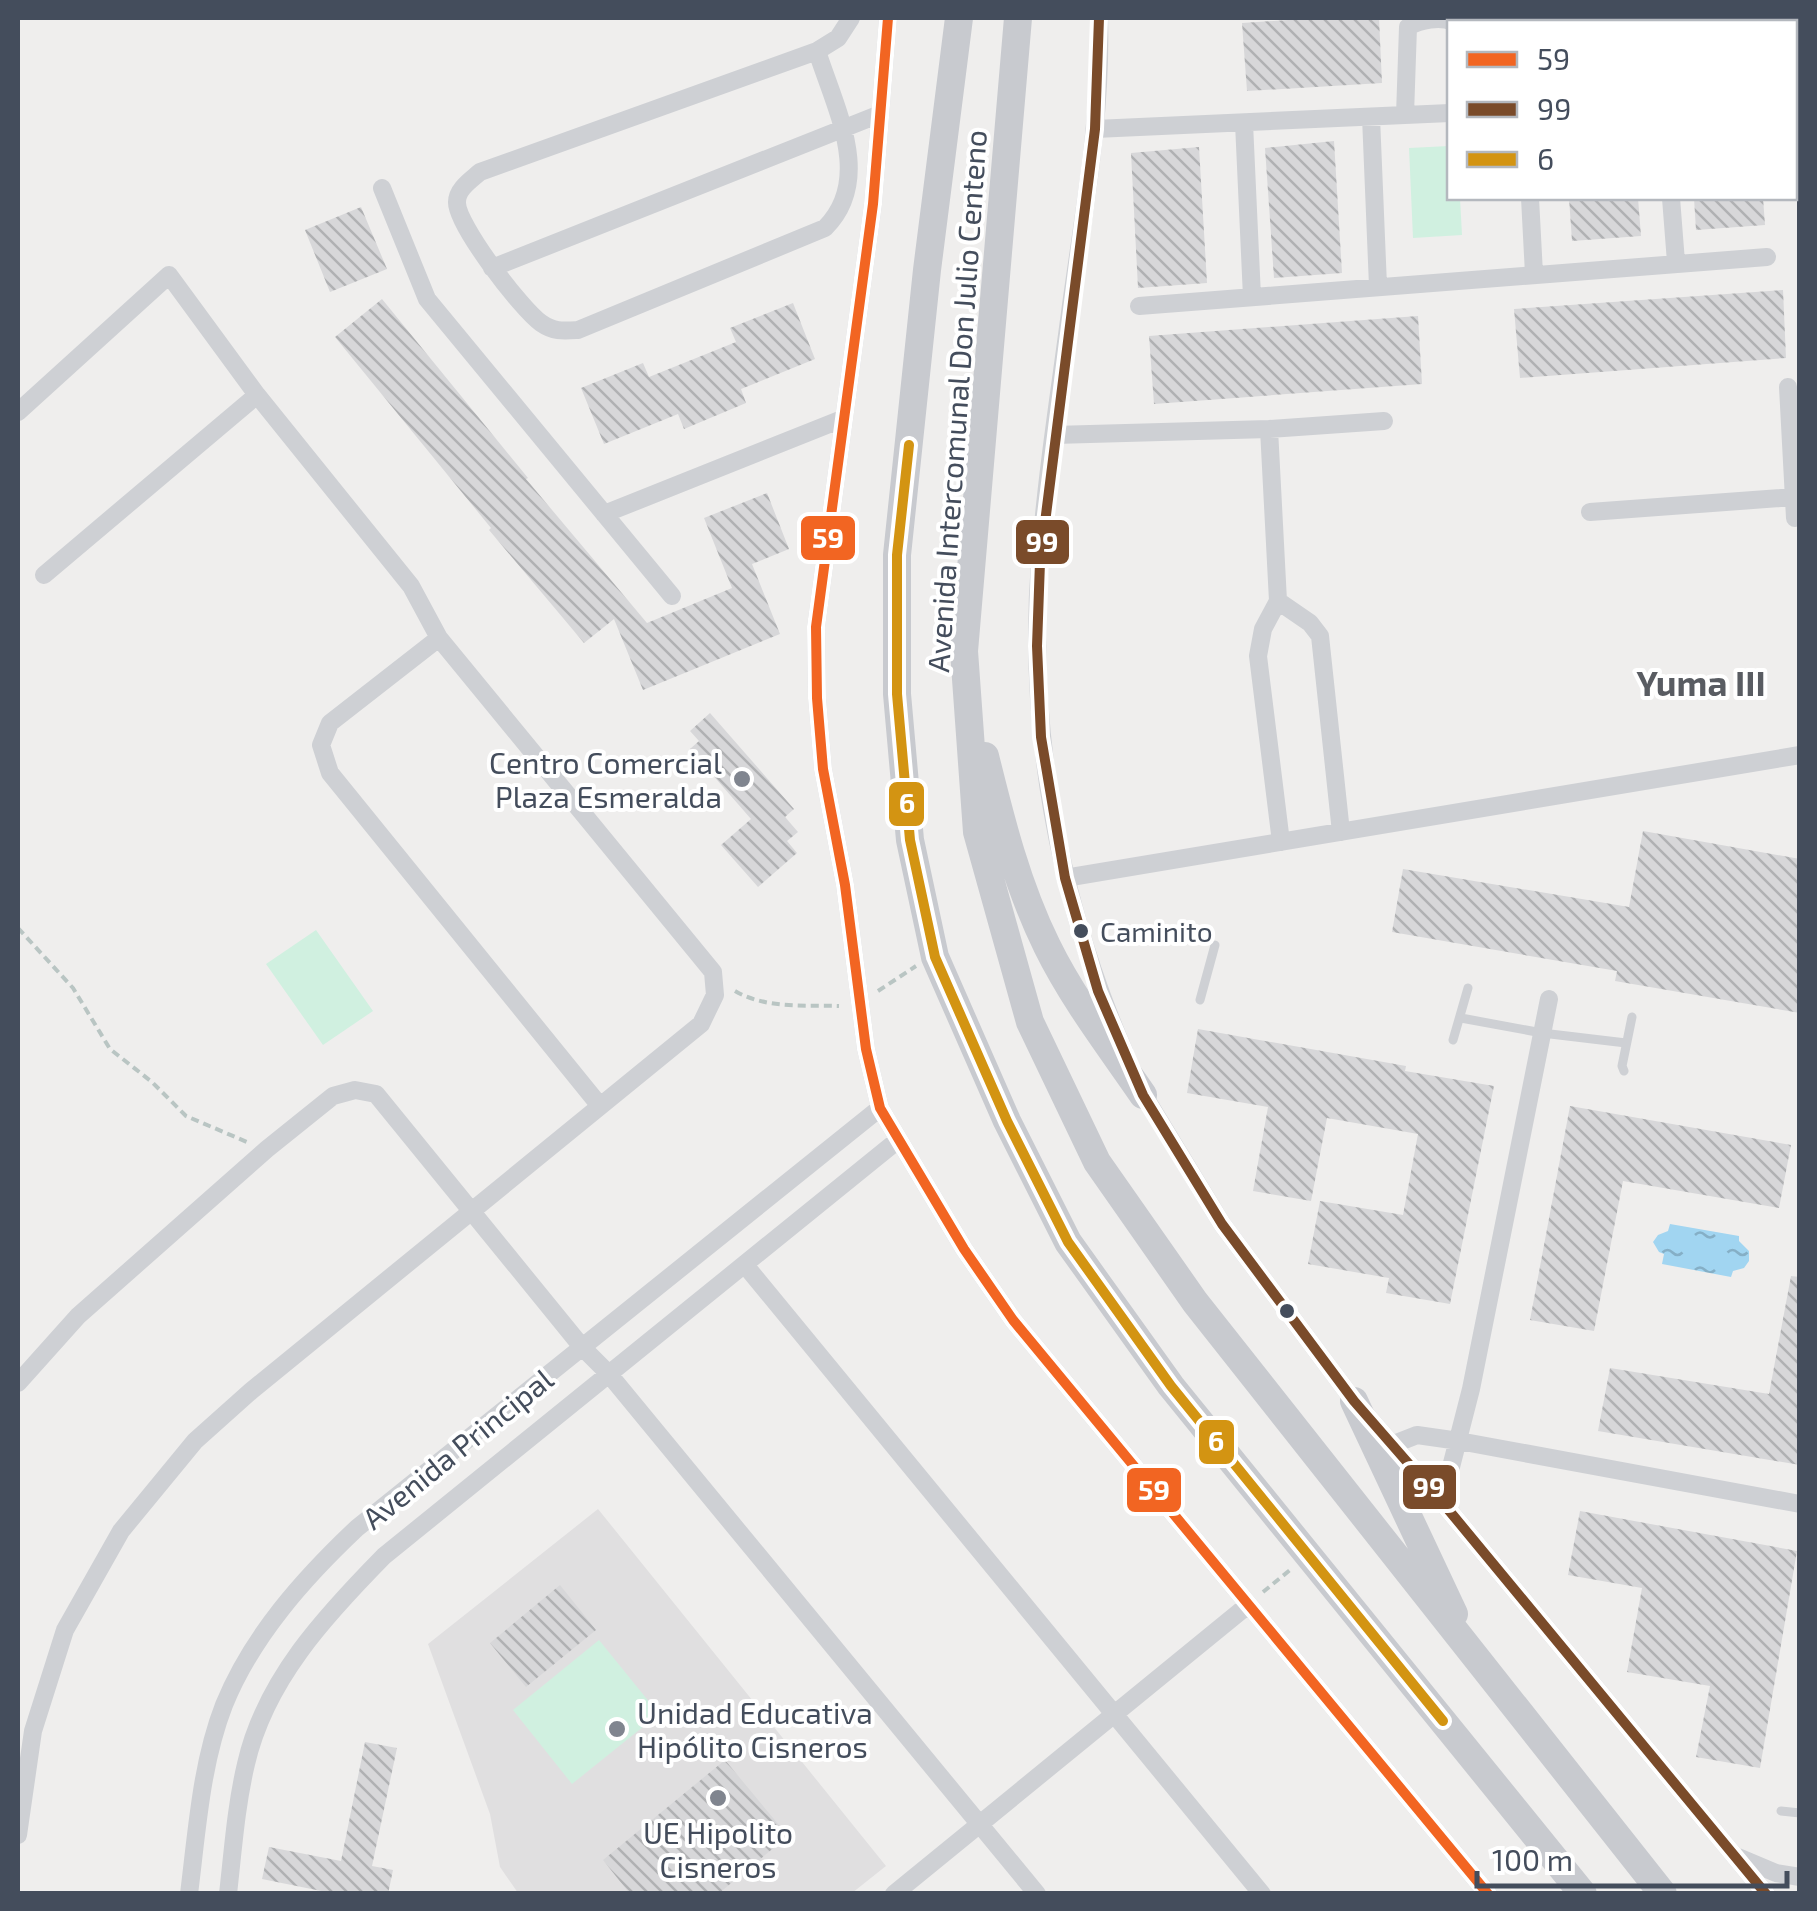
<svg xmlns="http://www.w3.org/2000/svg" width="1817" height="1911" viewBox="0 0 1817 1911" font-family="'Exo 2',sans-serif">
	<style>
		.education { fill: #e0dfe0 }
		.pitch { fill: #d0f0e0 }
		.water { fill: url(#water-ripples) }
		.building { fill: url(#building-back-hatch) }
		.lines { fill: none; stroke-linecap: round; stroke-linejoin: round }
		.path { stroke: #b9c5c3; stroke-width: 4; stroke-dasharray: 8 5; stroke-linecap: butt }
		.service { stroke: #ced0d4; stroke-width: 9 }
		.minor { stroke: #ced0d4; stroke-width: 18 }
		.primary { stroke: #c8cacf; stroke-width: 28 }
		.bus-1-casing { stroke: #fff; stroke-width: 18 }
		.bus-2-casing { stroke: #fff; stroke-width: 18 }
		.bus-3-casing { stroke: #fff; stroke-width: 18 }
		.bus-1 { stroke: #f26522; stroke-width: 10 }
		.bus-2 { stroke: #7a4b2a; stroke-width: 10 }
		.bus-3 { stroke: #d39412; stroke-width: 10 }
		.poi-dot { fill: #80858f; stroke: #fff; stroke-width: 4 }
		.bus-dot { fill: #444d5c; stroke: #fff; stroke-width: 4 }
		.labels { text-anchor: middle; dominant-baseline: central; stroke-width: 8; stroke-linejoin: round; paint-order: stroke }
		.bus-label { font-size: 28px; fill: #444d5c; stroke: #fff; text-anchor: start }
		.street-label { font-size: 30px; fill: #444d5c; stroke: #fff }
		.poi-label { font-size: 30px; fill: #444d5c; stroke: #fff; text-anchor: end }
		.quarter-label { font-size: 35px; font-weight: bold; fill: #595c62; stroke: #fff }
		.line-badge { stroke: #fff; stroke-width: 4 }
		.badge-label { font-size: 28px; text-anchor: middle; font-weight: bold; fill: #fff }
	</style>
	<defs>
		<pattern id="water-ripples" width="26" height="14" patternUnits="userSpaceOnUse" patternTransform="scale(2.5)"><rect width="26" height="14" fill="#a1d5f1"/><path d="M2 4q2-2 4 0t4 0M15 11q2-2 4 0t4 0" fill="none" stroke="#85afc6"/></pattern>
		<pattern id="building-back-hatch" width="6" height="6" patternUnits="userSpaceOnUse" patternTransform="scale(2.5)"><rect width="6" height="6" fill="#d7d7d9"/><path d="M-1 5l2 2M0 0l6 6M5-1l2 2" fill="none" stroke="#b0b1b3"/></pattern>
	</defs>
	<rect width="100%" height="100%" fill="#efeeed"/>
	<path class="education" d="M598,1509L886,1866L852,1893H518L500,1867L490,1814L428,1644Z"/>
	<path class="pitch" d="M1449,146L1450,198H1460L1462,235L1413,238L1409,148Z
		M316,930L373,1011L323,1045L266,964Z
		M599,1640L659,1714L572,1784L513,1710Z"/>
	<path class="water" d="M1670,1224L1739,1236V1241L1749,1251V1261L1744,1268L1733,1271L1731,1277L1662,1264L1664,1254L1659,1252L1653,1242L1658,1235L1668,1231Z"/>
	<path class="building" d="M1318,18H1379L1382,83L1247,91L1242,23Z
		M1334,141L1342,273L1274,278L1265,148Z
		M1199,147L1207,283L1138,288L1131,153Z
		M1569,198H1638L1641,236L1572,241Z
		M1694,198H1763L1765,225L1696,230Z
		M361,207L387,269L330,292L305,230Z
		M1783,290L1786,358L1520,378L1514,309Z
		M382,299L528,478L526,479L647,623L732,588L704,518L767,493L789,549L752,564L780,634L643,690L614,619L584,643L489,530L491,528L335,337Z
		M793,303L815,359L741,389L746,403L684,429L678,414L604,444L581,388L643,363L649,377L736,342L730,328Z
		M1418,316L1422,384L1154,404L1149,336Z
		M710,713L794,809L785,817L798,832L787,841L797,853L758,887L721,845L751,819L690,749L699,741L690,731Z
		M1643,831L1800,859V1013L1615,981L1617,971L1392,932L1403,869L1629,907Z
		M1198,1029L1406,1066L1405,1071L1494,1086L1450,1304L1386,1293L1389,1278L1308,1264L1320,1201L1403,1215L1418,1134L1327,1118L1311,1201L1253,1191L1268,1107L1187,1093Z
		M1570,1106L1791,1145L1779,1208L1623,1181L1594,1331L1530,1320Z
		M1791,1276L1800,1277V1465L1598,1431L1610,1368L1769,1394Z
		M1580,1511L1797,1551L1760,1768L1696,1757L1710,1686L1627,1672L1642,1588L1568,1575Z
		M560,1585L596,1630L526,1687L490,1643Z
		M365,1742L397,1748L372,1866L393,1870L388,1894H336L262,1879L269,1847L341,1861Z
		M725,1760L788,1836L718,1894H630L603,1860Z"/>
	<g class="lines">
		<path class="path" d="M18,928L73,988L110,1049L152,1082L186,1116L247,1142
			M735,991C766,1009 805,1005 839,1006
			M878,991L916,966
			M1263,1592L1290,1570"/>
		<path class="service" d="M1200,1000L1215,945
			M1461,1018L1542,1033L1626,1043
			M1453,1040L1468,988
			M1624,1071L1622,1066L1632,1017
			M1781,1811L1800,1813"/>
		<path class="minor" d="M888,18L873,204L816,627L817,698L823,769L845,885L866,1049L880,1108L964,1249L1013,1320L1488,1894
			M1099,18C1102,114 1084,210 1071,305C1060,390 1046,476 1040,561C1027,728 1058,898 1124,1051
			M817,51L480,172C471,180 457,189 457,202C456,224 522,310 541,323C554,332 563,331 578,330L825,228C874,179 835,108 817,51L838,38L851,18
			M1405,115L1408,27C1420,20 1440,16 1453,22
			M1371,117L1378,286
			M1244,123L1252,297
			M1095,129L1450,113
			M382,188L427,299L672,596
			M1530,198L1534,274
			M1671,198L1676,262
			M492,268L880,114
			M1139,306L1767,257
			M1788,387L1795,518
			M18,412L169,275L257,395L411,586L439,638L713,972L715,995L701,1024L251,1391L195,1441L121,1531L65,1630L33,1731L18,1835
			M1269,429L1278,601L1263,629L1258,656L1281,842
			M1054,435L1269,429L1384,421
			M1590,512L1794,497
			M604,514L842,419
			M44,575L257,395
			M1278,601L1310,623L1320,636L1341,832
			M439,638L330,723L321,745L330,773L600,1106
			M1065,878L1800,755
			M1140,1089L1222,1224L1354,1401L1442,1502L1766,1894
			M745,1265L1262,1894
			M18,1383L78,1316L267,1149L333,1096L355,1090L376,1094L582,1347L608,1373L1037,1894
			M1394,1444L1417,1435L1459,1441L1800,1504
			M1442,1502L1471,1389L1549,999
			M1738,1857L1776,1873L1800,1877
			M189,1894C197,1831 201,1764 224,1705C252,1636 304,1578 357,1528L880,1108
			M228,1894C233,1850 236,1806 246,1764C265,1680 326,1615 384,1556L898,1140
			M894,1894L1248,1605"/>
		<path class="primary" d="M959,18L927,270L897,555V694L910,840L935,957L1007,1121L1068,1242L1171,1386L1583,1894
			M1018,18L964,651L977,832L1030,1022L1097,1162L1195,1302L1663,1894
			M985,756C1001,821 1017,885 1047,946C1073,999 1110,1047 1143,1095
			M1354,1401L1454,1614"/>
		<defs>
			<path id="bus-1" d="M888,18L873,204L816,627L817,698L823,769L845,885L866,1049L880,1108L964,1249L1013,1320L1488,1894"/>
			<path id="bus-2" d="M1099,18L1095,129L1040,562L1037,646L1041,737L1065,878L1098,991L1143,1095L1222,1224L1354,1401L1442,1502L1766,1894"/>
			<path id="bus-3" d="M909,445L897,555V694L910,840L935,957L1007,1121L1068,1242L1171,1386L1443,1721"/>
		</defs>
		<use href="#bus-1" class="bus-1-casing"/>
		<use href="#bus-2" class="bus-2-casing"/>
		<use href="#bus-3" class="bus-3-casing"/>
		<use href="#bus-1" class="bus-1"/>
		<use href="#bus-2" class="bus-2"/>
		<use href="#bus-3" class="bus-3"/>
	</g>
	<g class="poi-dot">
		<circle cx="742" cy="779" r="10"/>
		<circle cx="617" cy="1729" r="10"/>
		<circle cx="718" cy="1798" r="10"/>
	</g>
	<g class="bus-dot">
		<circle cx="1081" cy="931" r="9"/>
		<circle cx="1287" cy="1311" r="9"/>
	</g>
	<g class="labels">
		<g class="bus-label">
			<text x="1100" y="931">Caminito</text>
		</g>
		<g class="street-label">
			<text transform="translate(956 401) rotate(-86)">Avenida Intercomunal Don Julio Centeno</text>
			<text transform="translate(457 1448) rotate(-39)">Avenida Principal</text>
		</g>
		<g class="poi-label">
			<text x="722" y="762">Centro Comercial<tspan x="722" dy="34">Plaza Esmeralda</tspan></text>
			<text x="637" y="1712" text-anchor="start">Unidad Educativa<tspan x="637" dy="34">Hipólito Cisneros</tspan></text>
			<text x="718" y="1832" text-anchor="middle">UE Hipolito<tspan x="718" dy="34">Cisneros</tspan></text>
		</g>
		<g class="quarter-label">
			<text x="1701" y="682">Yuma III</text>
		</g>
	</g>
	<g class="line-badge">
		<rect x="799" y="514" width="58" height="48" rx="10" fill="#f26522"/>
		<rect x="1014" y="518" width="57" height="48" rx="10" fill="#7a4b2a"/>
		<rect x="887" y="780" width="39" height="48" rx="10" fill="#d39412"/>
		<rect x="1197" y="1418" width="39" height="48" rx="10" fill="#d39412"/>
		<rect x="1401" y="1463" width="57" height="48" rx="10" fill="#7a4b2a"/>
		<rect x="1125" y="1466" width="58" height="48" rx="10" fill="#f26522"/>
	</g>
	<g class="badge-label">
		<text x="828" y="548">59</text>
		<text x="1042" y="552">99</text>
		<text x="907" y="813">6</text>
		<text x="1216" y="1451">6</text>
		<text x="1429" y="1497">99</text>
		<text x="1154" y="1500">59</text>
	</g>
	<rect width="1817" height="1911" fill="none" stroke="#444d5c" stroke-width="40"/>
	<rect x="1447" y="20" width="350" height="180" fill="#ffffff" stroke="#b4b8be" stroke-width="2.5"/>
	<rect x="1467" y="52" width="50" height="15" fill="#f26522" stroke="#b4b8be" stroke-width="2.5"/>
	<text x="1537" y="70" font-size="30" fill="#444d5c">59</text>
	<rect x="1467" y="102" width="50" height="15" fill="#7a4b2a" stroke="#b4b8be" stroke-width="2.5"/>
	<text x="1537" y="120" font-size="30" fill="#444d5c">99</text>
	<rect x="1467" y="152" width="50" height="15" fill="#d39412" stroke="#b4b8be" stroke-width="2.5"/>
	<text x="1537" y="170" font-size="30" fill="#444d5c">6</text>
	<path d="M1477 1871v15h310v-15" fill="none" stroke="#444d5c" stroke-width="5"/>
	<text x="1492" y="1871" font-size="30" fill="#444d5c" stroke="#ffffff" stroke-width="8" paint-order="stroke">100 m</text>
</svg>
